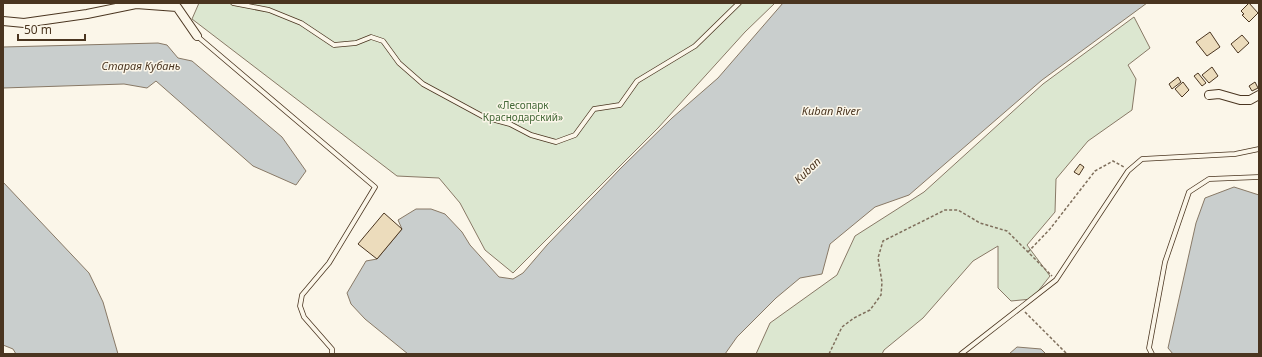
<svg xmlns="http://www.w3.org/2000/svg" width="1262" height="357" viewBox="0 0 1262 357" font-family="'Noto Sans',sans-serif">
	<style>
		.green { fill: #dce7d0; stroke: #887966 }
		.water { fill: #c9cecd; stroke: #887966 }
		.building { fill: #ecdcbc; stroke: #4a3520 }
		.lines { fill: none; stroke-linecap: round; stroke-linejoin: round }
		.service-casing { stroke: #4a3520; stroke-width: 5.5 }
		.minor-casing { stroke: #4a3520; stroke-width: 10 }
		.path { stroke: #7f6f5c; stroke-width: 1.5; stroke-dasharray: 3 2; stroke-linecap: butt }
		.service { stroke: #fbf6e9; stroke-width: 4 }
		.minor { stroke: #fbf6e9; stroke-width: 8 }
		.labels { text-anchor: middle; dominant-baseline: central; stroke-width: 3; stroke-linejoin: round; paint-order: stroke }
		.park-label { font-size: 10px; fill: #436837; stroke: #fbf6e9 }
		.water-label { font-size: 11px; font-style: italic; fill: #4a3520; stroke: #fbf6e9 }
	</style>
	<rect width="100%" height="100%" fill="#fbf6e9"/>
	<path class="green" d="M199,3H775L745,32L658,128L513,273L485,250L460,203L439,178L397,176L192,19Z
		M1134,17L1150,48L1128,65L1136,79L1132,110L1088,141L1056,179L1055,212L1027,245L1050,276L1032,299L1011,301L998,288V246L973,261L923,318L884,350L882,354H756L770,323L837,275L855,236L924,192L1043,84Z"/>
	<path class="water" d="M783,3H1147L1042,80L909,195L875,207L830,244L822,274L800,278L776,298L737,337L725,354H408L365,319L351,304L347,293L366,261L377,259L402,229L398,220L416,209H431L445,214L462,232L470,245L499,277L513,279L523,273L547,245L621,168L672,118L718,78Z
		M158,43L167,45L178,58L192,61L282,137L306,171L296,185L253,166L156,81L147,88L124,84L3,88V47Z
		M3,182L89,273L103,302L118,354H16L13,349L3,345Z
		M1234,187L1259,195V354H1173L1168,348L1196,223L1205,198Z
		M1017,347L1041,349L1046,354H1009Z"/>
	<path class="building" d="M1249,3L1258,13L1249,22L1242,15L1244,14L1241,11Z
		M1210,32L1220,47L1207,56L1196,42Z
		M1242,35L1249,43L1238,53L1231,44Z
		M1212,67L1218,76L1209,83L1202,75Z
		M1198,73L1206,83L1202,86L1194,76Z
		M1178,77L1181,82L1172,89L1169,84Z
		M1183,82L1189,90L1182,97L1175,89Z
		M1255,82L1258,88L1252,91L1249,86Z
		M1080,164L1084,167L1079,175L1074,172Z
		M384,213L402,229L377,259L358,244Z"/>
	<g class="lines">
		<defs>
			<path id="service" d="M233,3L269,10L301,23L334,45L356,43L371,37L383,41L399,63L423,84L484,117L510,124L531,135L556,142L575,135L594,109L620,105L637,81L695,46L739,3
				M197,36L375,187L329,263L302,295L300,306L304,317L332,349V354
				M961,354L1056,280L1128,171L1142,159L1235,154L1259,149
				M1152,354L1149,348L1165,262L1189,192L1209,179L1259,177"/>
			<path id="minor" d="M3,21L24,23L87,14L136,4L177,7L197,36
				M1209,95L1219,94L1240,100H1250L1259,95"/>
		</defs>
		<use href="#service" class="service-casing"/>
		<use href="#minor" class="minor-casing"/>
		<path class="path" d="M1028,252L1050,229L1095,171L1113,161L1124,167
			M1025,312L1067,354
			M829,354L842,327L854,318L870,310L881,295L882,282L878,258L883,241L945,210H958L980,223L1007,231L1052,276"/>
		<use href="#service" class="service"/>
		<use href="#minor" class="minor"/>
	</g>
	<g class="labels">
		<g class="park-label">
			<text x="523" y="105">«Лесопарк<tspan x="523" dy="12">Краснодарский»</tspan></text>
		</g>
		<g class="water-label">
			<text x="141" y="65">Старая Кубань</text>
			<text x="831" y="110">Kuban River</text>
			<text transform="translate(807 170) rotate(-44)">Kuban</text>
		</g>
	</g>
	<rect width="1262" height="357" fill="none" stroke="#4a3520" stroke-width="8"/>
	<path d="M18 34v6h67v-6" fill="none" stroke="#4a3520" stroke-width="2"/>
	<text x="24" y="34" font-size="12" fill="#4a3520" stroke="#fbf6e9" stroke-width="3" paint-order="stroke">50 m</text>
</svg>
